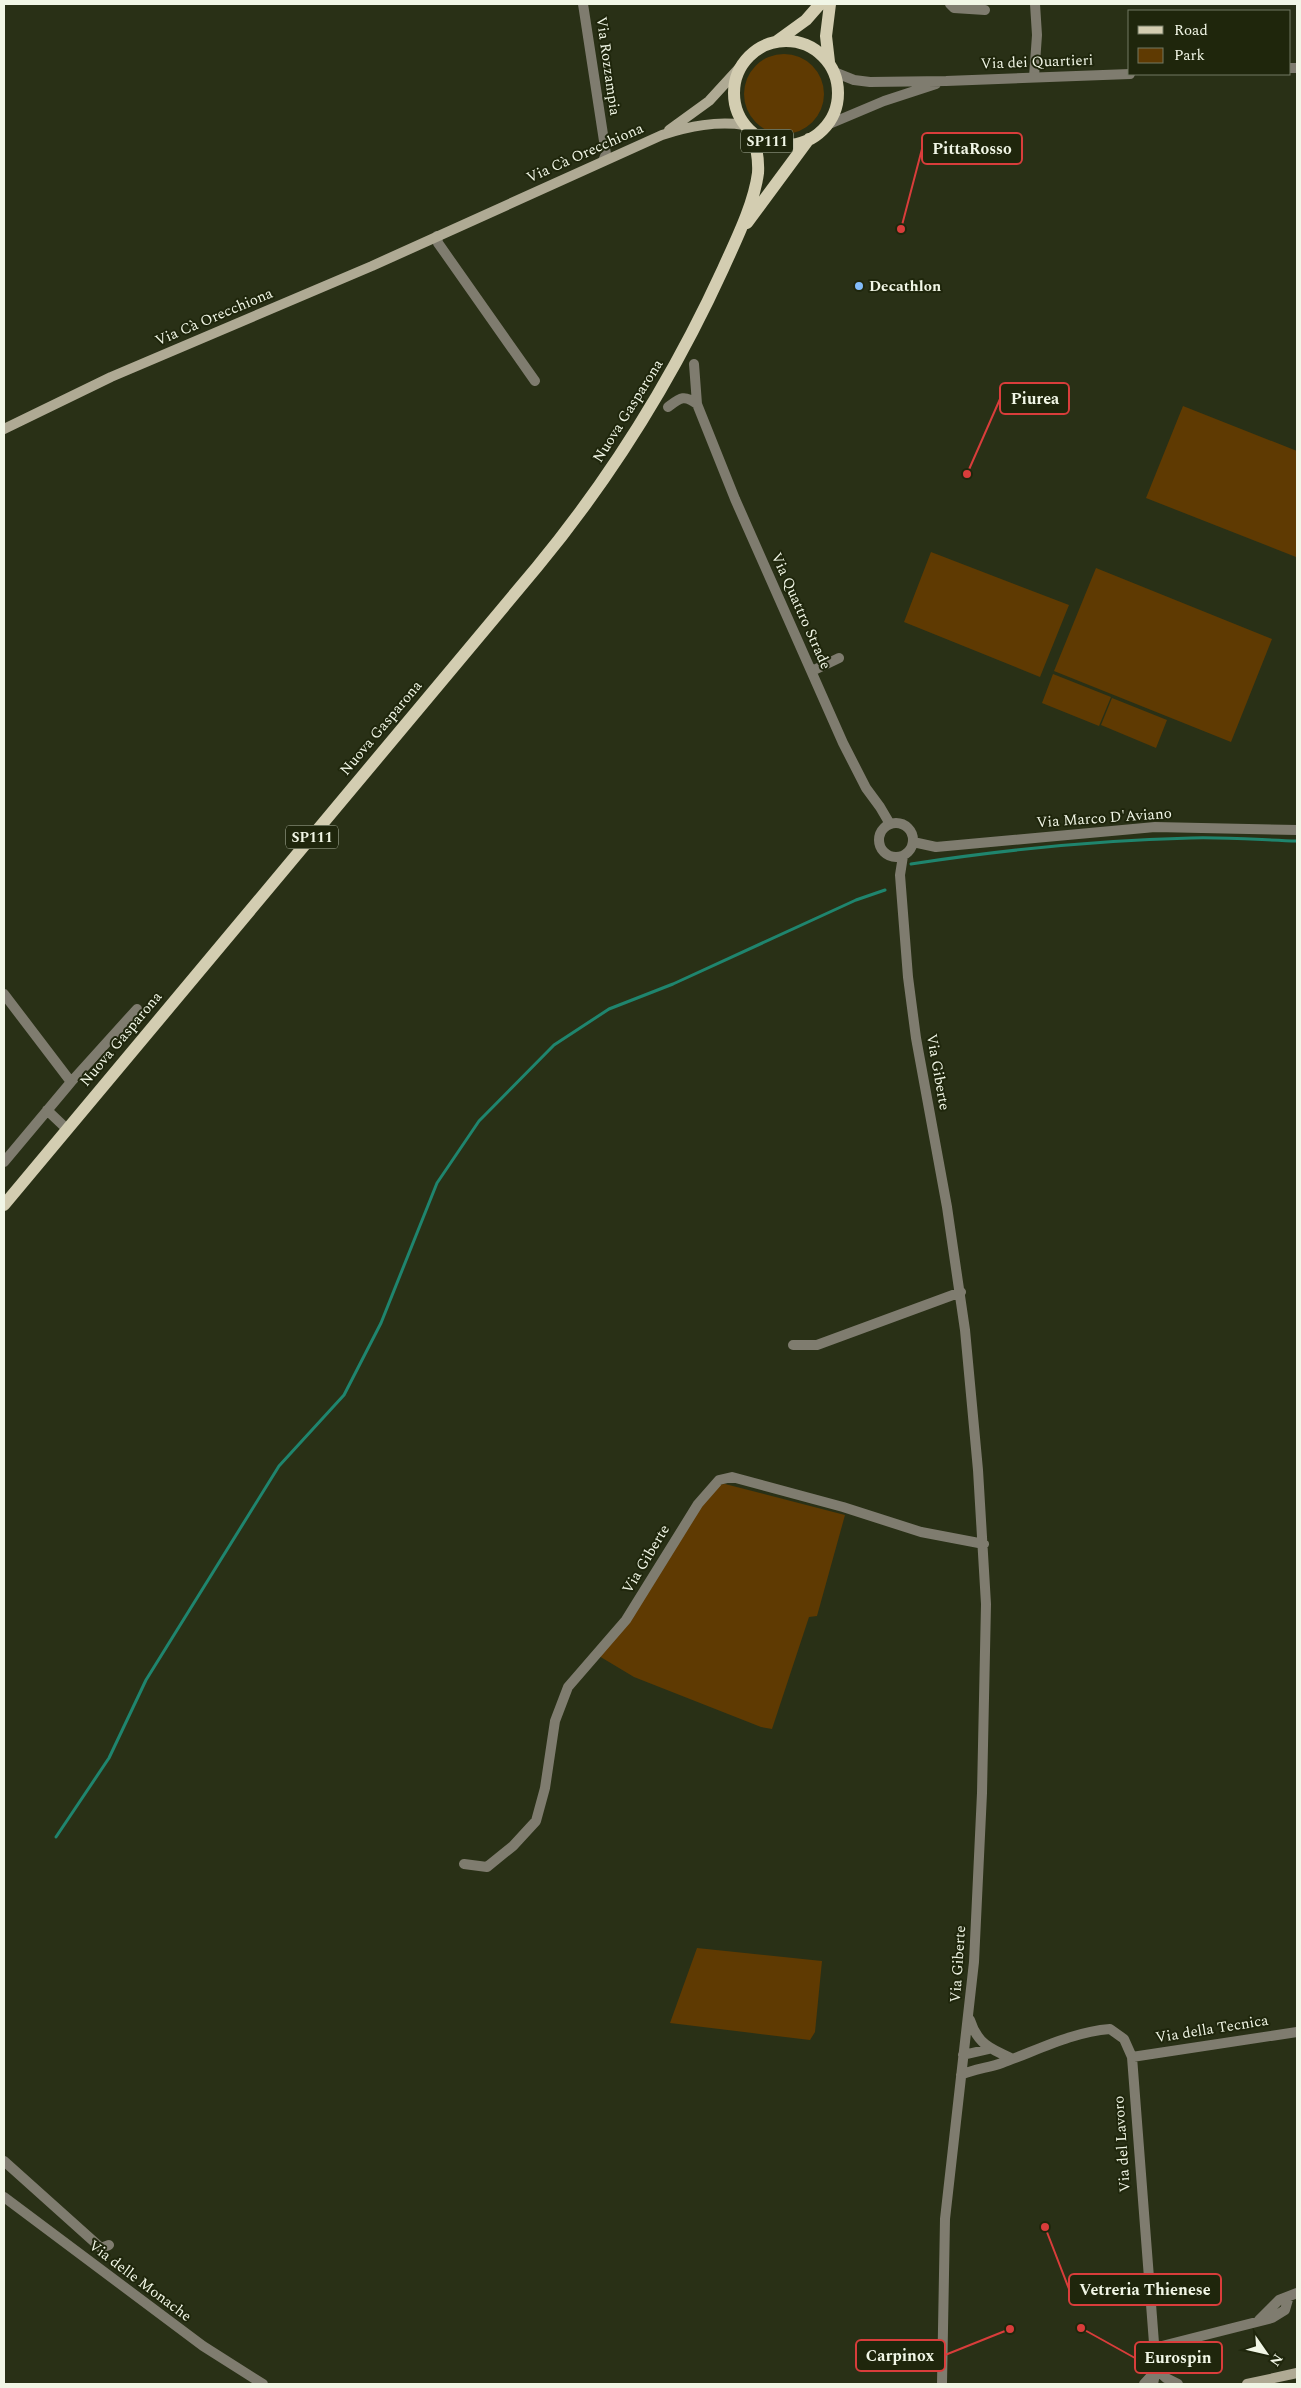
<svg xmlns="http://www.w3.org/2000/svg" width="1301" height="2388" viewBox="0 0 1301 2388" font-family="Spectral,serif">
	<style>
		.green { fill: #5f3a02 }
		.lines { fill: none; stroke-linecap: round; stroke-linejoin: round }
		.stream { stroke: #1f856e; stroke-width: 3 }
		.minor { stroke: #7f7c6f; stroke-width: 10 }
		.tertiary { stroke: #7f7c6f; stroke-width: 10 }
		.secondary { stroke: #afaa94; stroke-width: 10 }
		.primary { stroke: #d3cdb1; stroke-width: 12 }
		.poi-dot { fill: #82bcfa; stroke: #1f260c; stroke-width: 2 }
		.labels { text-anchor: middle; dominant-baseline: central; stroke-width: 4; stroke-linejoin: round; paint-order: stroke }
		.shield { fill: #1f260c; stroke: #b2b8a5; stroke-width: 1 }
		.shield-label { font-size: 14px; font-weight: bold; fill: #f1f6e6 }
		.street-label { font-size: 15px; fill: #f1f6e6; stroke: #1f260c }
		.poi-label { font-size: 15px; font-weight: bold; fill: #f1f6e6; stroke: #1f260c; text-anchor: start }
		.leader { fill: none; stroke: #d93d3b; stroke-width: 2 }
		.callout-dot { fill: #d93d3b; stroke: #1f260c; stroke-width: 2 }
		.callout { fill: #1f260c; stroke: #d93d3b; stroke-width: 2 }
		.callout-label { font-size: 16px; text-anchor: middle; font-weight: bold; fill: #f1f6e6 }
	</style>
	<rect width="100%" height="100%" fill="#293016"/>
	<path class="green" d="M744 94a40 40 0 1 1 80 0a40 40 0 1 1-80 0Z
		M1183,406L1297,451L1296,557L1146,498Z
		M931,552L1069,605L1040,677L904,622Z
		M1096,568L1272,639L1231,742L1054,671Z
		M1053,674L1111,697L1099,726L1042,703Z
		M1112,698L1167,720L1156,748L1101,725Z
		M725,1484L845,1515L817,1616L809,1617L772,1729L761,1727L634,1677L599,1656L716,1485Z
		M697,1948L822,1961L815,2032L810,2040L670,2023Z"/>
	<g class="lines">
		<path class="stream" d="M911,864C1003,850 1097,840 1191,838C1226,837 1262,840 1297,841
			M56,1837L109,1758L146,1680L279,1466L344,1395L381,1323L437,1183L479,1121L554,1045L609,1009L673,984L856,900L885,890"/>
		<path class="minor" d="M583,4L606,154L603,161
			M950,4L954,8L985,10
			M1034,77L1037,35L1035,4
			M437,236L438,243L535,381
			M694,364L697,404L735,499L843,743L866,788L880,807L890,824
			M668,407C680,398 684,394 697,404
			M812,671L839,658
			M879 840a17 17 0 1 1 34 0a17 17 0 1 1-34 0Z
			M913,842L936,847L1155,827L1297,830
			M903,856L900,875L908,977L916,1038L947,1207L965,1330L978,1470L986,1604L982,1793L974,1962L945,2219L942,2384
			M4,994L71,1082
			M47,1110L67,1129
			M4,1162L71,1082L137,1009
			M793,1345H817L961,1292
			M464,1864L487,1867L513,1846L536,1821L545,1788L555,1721L568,1687L626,1620L698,1504L719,1480L732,1477L843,1507L921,1532L984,1544
			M970,2020C977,2043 990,2049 1011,2058
			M963,2055L989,2049
			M1132,2057L1297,2032
			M961,2075C974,2069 988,2068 1002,2063C1038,2050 1072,2032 1110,2029L1124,2039L1132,2057L1156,2369L1153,2384
			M4,2161L101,2248L109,2245
			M1259,2320L1279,2300L1297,2293
			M1154,2348L1272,2318L1285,2310L1289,2296
			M1156,2369L1166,2378L1178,2384
			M1144,2384L1155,2372"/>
		<path class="tertiary" d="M1290,68H1297
			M834,72L854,80L870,82L946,81L1130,74
			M827,125L884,101L936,84
			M4,2197L203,2346L263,2384"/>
		<path class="secondary" d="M669,130L709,101L742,65
			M4,429L111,377L372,266L662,135C690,126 716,121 745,125
			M1247,2384L1297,2373"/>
		<path class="primary" d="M777,41L806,20L820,4
			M734 93a52 52 0 1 1 104 0a52 52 0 1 1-104 0Z
			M829,62L826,36L830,4
			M747,223L809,139
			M4,1205L537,567C613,475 674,376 723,269C736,240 754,204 758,173C759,158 756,145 752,132"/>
	</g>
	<circle class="poi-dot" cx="859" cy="286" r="5"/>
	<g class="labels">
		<g class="shield">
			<rect x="741" y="129.5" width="52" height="23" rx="4"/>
			<rect x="286" y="825.5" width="52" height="23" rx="4"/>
		</g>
		<g class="shield-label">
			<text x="767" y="141">SP111</text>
			<text x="312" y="837">SP111</text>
		</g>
		<g class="street-label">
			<text transform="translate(1037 62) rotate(-2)">Via dei Quartieri</text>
			<text transform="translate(608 66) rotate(82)">Via Rozzampia</text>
			<text transform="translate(585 153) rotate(-24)">Via Cà Orecchiona</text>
			<text transform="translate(214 317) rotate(-23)">Via Cà Orecchiona</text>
			<text transform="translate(628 411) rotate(-58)">Nuova Gasparona</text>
			<text transform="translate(801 611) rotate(66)">Via Quattro Strade</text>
			<text transform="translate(381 728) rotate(-50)">Nuova Gasparona</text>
			<text transform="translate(1104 818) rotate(-4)">Via Marco D'Aviano</text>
			<text transform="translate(121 1039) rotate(-50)">Nuova Gasparona</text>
			<text transform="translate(938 1072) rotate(80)">Via Giberte</text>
			<text transform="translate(646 1559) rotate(-59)">Via Giberte</text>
			<text transform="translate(958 1964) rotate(-86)">Via Giberte</text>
			<text transform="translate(1212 2029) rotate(-9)">Via della Tecnica</text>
			<text transform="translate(1122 2144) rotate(-94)">Via del Lavoro</text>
			<text transform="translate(140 2281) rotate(37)">Via delle Monache</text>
		</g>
		<g class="poi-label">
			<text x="869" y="286">Decathlon</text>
		</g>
	</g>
	<path class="leader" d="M901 229L922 149M967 474L1000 399M1045 2227L1069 2289M1010 2329L945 2355M1081 2328L1135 2358"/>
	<g class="callout-dot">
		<circle cx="901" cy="229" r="5"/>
		<circle cx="967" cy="474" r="5"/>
		<circle cx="1045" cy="2227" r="5"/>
		<circle cx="1010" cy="2329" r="5"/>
		<circle cx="1081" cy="2328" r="5"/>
	</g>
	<g class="callout">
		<rect x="922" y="133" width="100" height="31" rx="5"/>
		<rect x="1000" y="383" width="69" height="31" rx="5"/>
		<rect x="1069" y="2274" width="152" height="31" rx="5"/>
		<rect x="856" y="2340" width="89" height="31" rx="5"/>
		<rect x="1135" y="2342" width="87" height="31" rx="5"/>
	</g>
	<g class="callout-label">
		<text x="972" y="154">PittaRosso</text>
		<text x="1035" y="404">Piurea</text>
		<text x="1145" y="2295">Vetreria Thienese</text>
		<text x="900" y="2361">Carpinox</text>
		<text x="1178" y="2363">Eurospin</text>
	</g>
	<rect width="1301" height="2388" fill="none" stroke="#f1f6e6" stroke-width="10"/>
	<rect x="1128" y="10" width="162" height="65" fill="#1f260c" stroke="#737963"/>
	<rect x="1138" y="26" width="25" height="8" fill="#d3cdb1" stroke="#737963"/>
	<text x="1174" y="35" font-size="15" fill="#f1f6e6">Road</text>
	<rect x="1138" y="48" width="25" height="15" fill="#5f3a02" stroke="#737963"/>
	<text x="1174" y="60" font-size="15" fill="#f1f6e6">Park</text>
	<g transform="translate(1266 2353) rotate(124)" stroke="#1f260c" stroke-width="4" paint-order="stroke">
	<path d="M0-4L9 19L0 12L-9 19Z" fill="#f1f6e6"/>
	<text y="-8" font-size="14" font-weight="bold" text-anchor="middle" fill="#f1f6e6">N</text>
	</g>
</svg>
